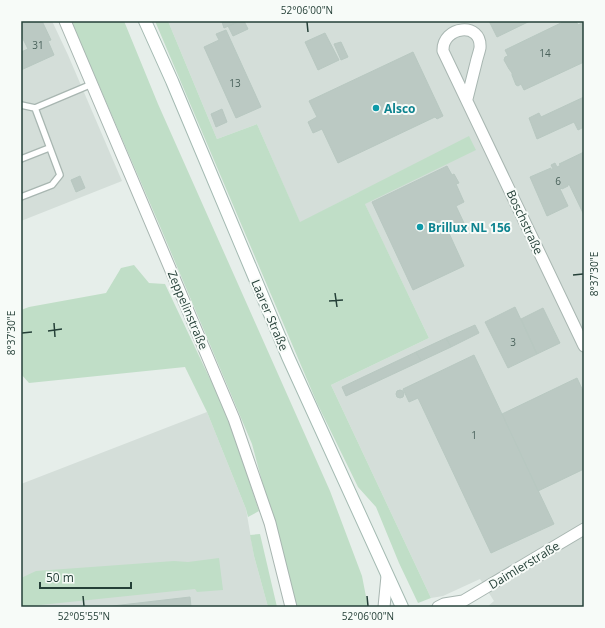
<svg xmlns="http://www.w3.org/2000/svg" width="605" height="628" viewBox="0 0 605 628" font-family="'Open Sans',sans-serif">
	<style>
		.built { fill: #d4ded9 }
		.green { fill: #c0dec7 }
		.building { fill: #bbc9c3; stroke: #b8c8c1 }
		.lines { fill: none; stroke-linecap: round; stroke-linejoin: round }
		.service-casing { stroke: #a8b6b1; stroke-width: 8 }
		.minor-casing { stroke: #a8b6b1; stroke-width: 13 }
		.secondary-casing { stroke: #a4bab2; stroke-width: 14 }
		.service { stroke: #fff; stroke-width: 5.5 }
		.minor { stroke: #fff; stroke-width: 11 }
		.secondary { stroke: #fff; stroke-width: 12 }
		.ticks { fill: none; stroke: #254038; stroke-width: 1.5 }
		.culture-dot { fill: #0f9aa8; stroke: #f7fbf8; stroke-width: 1.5 }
		.labels { text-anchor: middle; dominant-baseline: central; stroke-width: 4; stroke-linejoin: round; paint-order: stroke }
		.number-label { font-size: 10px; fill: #4a625b }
		.culture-label { font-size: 12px; font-weight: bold; fill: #0d838f; stroke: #f7fbf8; text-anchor: start }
		.street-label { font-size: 12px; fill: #254038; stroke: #f7fbf8 }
		.neatline { fill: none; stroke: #254038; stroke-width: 1.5 }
		.ticks-label { font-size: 10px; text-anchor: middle; fill: #254038 }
	</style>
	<rect width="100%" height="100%" fill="#e6eeea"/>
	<path class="built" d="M21,21H52L68,55L122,181L21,221Z
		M168,21H584V607H487L494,601L480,579L443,596L431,598L331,385L429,338L359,192L300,223L257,124L217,139Z
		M207,412L246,509L254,556L268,607H21V484Z"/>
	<path class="green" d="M71,21H124L158,104L330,491L362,576L368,607H298L293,597L252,444L159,224Z
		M155,21H168L217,139L257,124L300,222L469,136L476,150L365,204L429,338L331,385L431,598L418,603L399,563L376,507L358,487L317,403Z
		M134,265L149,283L165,284L210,379H213L227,414L259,511L248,517L246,509L207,412L185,367L29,383L21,374V310L29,307L106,293L121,268Z
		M260,534L277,607H268L254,556L250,535Z
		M219,558L223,590L197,592L195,589L21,607V578L36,571L174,561L188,562Z"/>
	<path class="building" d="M21,21H42L51,40L48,41L54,55L21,70V52L28,49L21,35Z
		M224,21H240L224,28L222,22Z
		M240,21H244L248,29L233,36L228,26Z
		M489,21H530L497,37Z
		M565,21H576L578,25L584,22V62L524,90L521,84L518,86L516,85L512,75V73L509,69L504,60L505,57L508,56L505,50Z
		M226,30L261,107L236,118L204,47L219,40L216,34Z
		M325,33L339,60L318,70L305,42Z
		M341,42L348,57L341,60L334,44Z
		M413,52L443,116L437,119L435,117L338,163L322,129L313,133L308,122L317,117L309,101Z
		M584,97V127L578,130L574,122L537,139L529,118L539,113L541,117Z
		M222,109L227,122L216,127L211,114Z
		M584,152V215L569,184L568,185V186L562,189L561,188L560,189L568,206L547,216L530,177L551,168V170L553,169L551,165L555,163L557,167L561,165L559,164Z
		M447,166L452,175L454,174L459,183L456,184L464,202L456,206L464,223L448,231L464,266L413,290L372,202Z
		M80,176L85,188L76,192L71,180Z
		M515,307L537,354L508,368L485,322Z
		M543,308L560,343L537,354L521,319Z
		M475,325L479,333L451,347L446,338Z
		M446,338L451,347L421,361L416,352Z
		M416,352L421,361L346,396L342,387Z
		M474,355L554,524L491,553L418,398L409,402L403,389Z
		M577,378L584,393V469L538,491L502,414Z
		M396 394a4 4 0 1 1 8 0a4 4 0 1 1-8 0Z
		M190,597L191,607H104Z"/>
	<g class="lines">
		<defs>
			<path id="service" d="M21,105L35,108L92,84
				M21,159L49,148
				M21,197L52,185L60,175L35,108"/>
			<path id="minor" d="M65,21L234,419L270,523L291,607
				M467,99C470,87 473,75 476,63C477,58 479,53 480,48C482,21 442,26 443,51L584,346
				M384,607L387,576
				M438,607L444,604L463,601L584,529"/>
			<path id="secondary" d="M145,21L172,81L288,357L402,607"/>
		</defs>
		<use href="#service" class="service-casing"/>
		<use href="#minor" class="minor-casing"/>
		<use href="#secondary" class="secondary-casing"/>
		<use href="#service" class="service"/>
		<use href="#minor" class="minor"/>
		<use href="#secondary" class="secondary"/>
	</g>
	<path class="ticks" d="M307,22L308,32M573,275L583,274M335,293L337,307M329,301L343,300M54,323L55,337M48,331L62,329M22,333L32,332M83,596L84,606M367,596L368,606"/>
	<g class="culture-dot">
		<circle cx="376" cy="108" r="4"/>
		<circle cx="420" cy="227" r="4"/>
	</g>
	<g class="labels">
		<g class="number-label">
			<text x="38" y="45">31</text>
			<text x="545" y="53">14</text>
			<text x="235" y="83">13</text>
			<text x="558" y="181">6</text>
			<text x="513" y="342">3</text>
			<text x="474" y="435">1</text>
		</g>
		<g class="culture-label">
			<text x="384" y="108">Alsco</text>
			<text x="428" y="227">Brillux NL 156</text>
		</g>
		<g class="street-label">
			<text transform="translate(525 222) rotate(65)">Boschstraße</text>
			<text transform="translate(188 310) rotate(67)">Zeppelinstraße</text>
			<text transform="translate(270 315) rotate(67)">Laarer Straße</text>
			<text transform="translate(524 565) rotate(-31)">Daimlerstraße</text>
		</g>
	</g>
	<rect width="605" height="628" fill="none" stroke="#f7fbf8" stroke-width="44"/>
	<path d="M40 582v6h91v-6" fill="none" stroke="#254038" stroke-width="2"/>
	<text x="46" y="582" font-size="12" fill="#254038" stroke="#f7fbf8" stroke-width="3" paint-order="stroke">50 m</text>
	<rect x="22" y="22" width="561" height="584" class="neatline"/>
	<g class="ticks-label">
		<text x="307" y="14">52°06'00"N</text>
		<text transform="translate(594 274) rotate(-90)" y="4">8°37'30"E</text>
		<text transform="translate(11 333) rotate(-90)" y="4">8°37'30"E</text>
		<text x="84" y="620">52°05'55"N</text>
		<text x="368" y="620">52°06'00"N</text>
	</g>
</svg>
